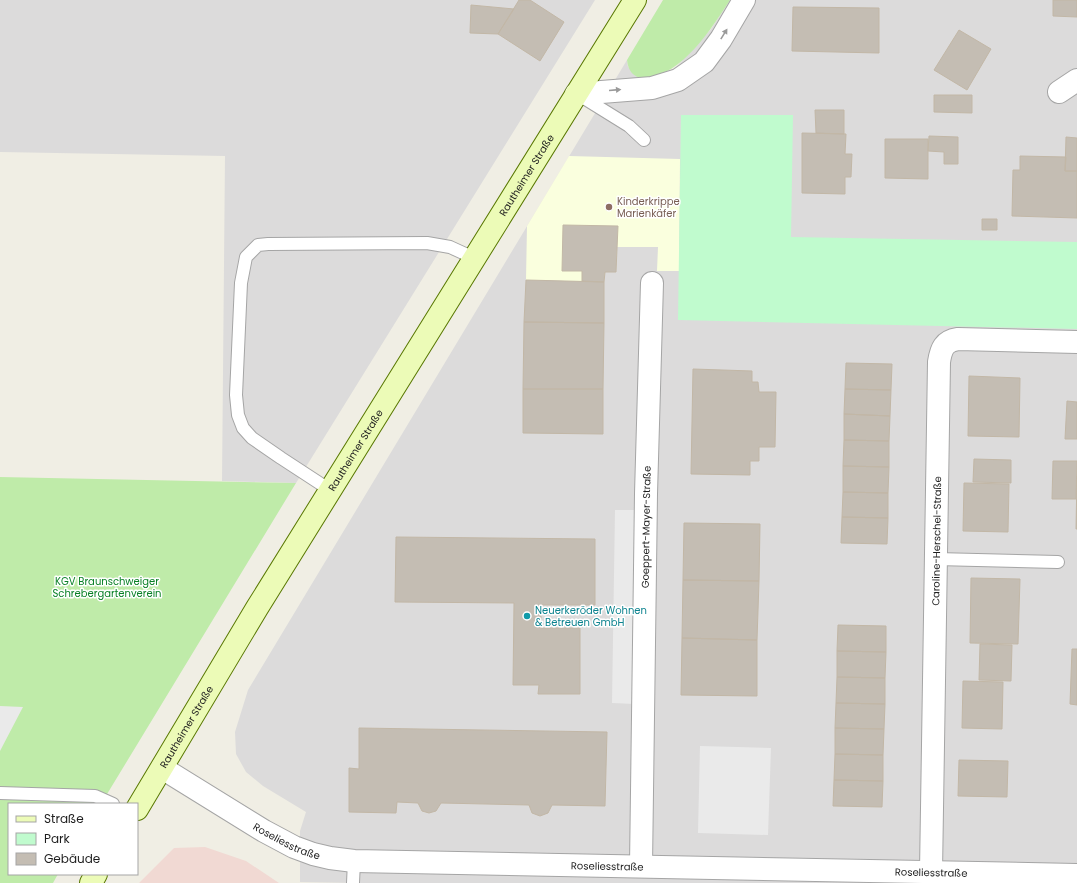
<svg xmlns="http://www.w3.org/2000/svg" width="1077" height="883" viewBox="0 0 1077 883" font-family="Poppins,sans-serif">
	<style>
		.residential { fill: #dcdbdb }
		.commercial { fill: #f1d9d3 }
		.education { fill: #faffde }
		.grass { fill: #bfeba9 }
		.park { fill: #c0fbce }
		.parking { fill: #eaeaea }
		.building { fill: #c4bdb3; stroke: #c2b7a6 }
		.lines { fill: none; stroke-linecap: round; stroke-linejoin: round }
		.lane-casing { stroke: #a5a5a5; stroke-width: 14 }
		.street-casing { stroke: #a5a5a5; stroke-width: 24 }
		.secondary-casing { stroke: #597802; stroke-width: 24 }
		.lane { stroke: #fff; stroke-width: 12 }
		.street { stroke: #fff; stroke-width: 22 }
		.secondary { stroke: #ecfbb7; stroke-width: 22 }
		.oneway { fill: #9a9a9a }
		.education-dot { fill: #8d6e63; stroke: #fff; stroke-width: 1.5 }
		.culture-dot { fill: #0f9aa8; stroke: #fff; stroke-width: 1.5 }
		.labels { text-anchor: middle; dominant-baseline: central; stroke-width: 3; stroke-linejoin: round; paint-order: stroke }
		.street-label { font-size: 10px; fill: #1e1e1e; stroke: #fff }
		.education-label { font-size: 10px; fill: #785e54; stroke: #fff; text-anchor: start }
		.park-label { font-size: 10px; fill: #098026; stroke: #fff }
		.culture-label { font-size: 10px; fill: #0d838f; stroke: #fff; text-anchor: start }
	</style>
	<rect width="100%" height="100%" fill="#f0eee4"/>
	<path class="residential" d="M0,0H595L296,483L222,481L225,156L0,152Z
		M730,0H1077V883H356L300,882V831L306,812L263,786L246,772L236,754L235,732L248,690L627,60L628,67L651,78L673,69L678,65L711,29Z"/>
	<path class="commercial" d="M205,847L246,861L279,883H139L174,848Z"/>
	<path class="education" d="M569,156L680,159L679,271H657L658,247H617L616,272H605L604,282L526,280L527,226Z"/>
	<path class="grass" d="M663,0H730C712,28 682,75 646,78C634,79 628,71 627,60Z
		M0,477L296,483L101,804H9V874H58L53,883H0Z"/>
	<path class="park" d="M681,115H793L791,237L1077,242V329L678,320Z"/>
	<path class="parking" d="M615,510H638L635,704L612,703Z
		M0,706L23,707L0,751Z
		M700,746L771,748L768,835L698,833Z"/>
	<path class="building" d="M519,0H530L564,22L540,61L498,34Z
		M1053,0H1077V17L1053,16Z
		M471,5L514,9L498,34L470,33Z
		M793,7L879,8V53L792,51Z
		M959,30L991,49L967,90L934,70Z
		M934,95H972V113L934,112Z
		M815,110H844V134L816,133Z
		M802,133L846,134L845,154H852L851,177H845V194L802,193Z
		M929,136L958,137V164H944V152L928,151Z
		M1066,137L1077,138V171H1065Z
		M885,139H928V179L885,178Z
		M1020,156L1066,157L1065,171H1077V218L1012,216L1013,170H1020Z
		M982,219H997V230H982Z
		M563,225L618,226L616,272H605L604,282L582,281V271H562Z
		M526,280L604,282V323L524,322Z
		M524,322L604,323L603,389H523Z
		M846,363L892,364L891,390L845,389Z
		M693,369L752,371V382H758L759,392H776L775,447H759V461H750V475L691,474Z
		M969,376L1020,378L1019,437L968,436Z
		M523,389H603V434L523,433Z
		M845,389L891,390L890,416L844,414Z
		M1067,401L1077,402V439H1065Z
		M844,414L890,416L889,441L844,440Z
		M844,440L889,441V467L843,466Z
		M974,459L1011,460V483L973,482Z
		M1053,461H1077L1076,499H1052Z
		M843,466L889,467L888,493L843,492Z
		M1077,476V529H1076Z
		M964,483L1009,484L1008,532L963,531Z
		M843,492L888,493V518L842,517Z
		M842,517L888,518L887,544L841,543Z
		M684,523L760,524L759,581L683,580Z
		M396,537L595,539V605H541V628H580V694H538L539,685H513L514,603L395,602Z
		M971,578L1020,579L1018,644L970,643Z
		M683,580L759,581L757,640L682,638Z
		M838,625L886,626V652L837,651Z
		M682,638L757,640V696L681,695Z
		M980,644L1012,645L1011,681L979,680Z
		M1072,649H1077V705L1070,704Z
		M837,651L886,652L885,678L837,677Z
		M837,677L885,678V704L836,703Z
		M963,681L1003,682L1002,729L962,728Z
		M836,703L885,704L884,729L835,728Z
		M359,728L607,732L605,806L552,805L548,813L540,816L532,813L529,805L441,803L436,811L429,813L422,811L418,803L397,802L396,813L349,812V768L359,769Z
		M835,728L884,729L883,755L835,754Z
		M835,754L883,755V781L834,780Z
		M959,760L1008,761L1007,797L958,796Z
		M834,780L883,781L882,807L833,806Z"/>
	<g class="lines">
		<defs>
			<path id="lane" d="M579,95L629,126L644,140
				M330,490L281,458L252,438L243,428L238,415L236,395L241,283L246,257L258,245L268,244L427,243L450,247L474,258
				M936,559L1058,562
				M0,793L95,796L113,804
				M353,883L354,861"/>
			<g id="street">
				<path d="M1059,92L1077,80"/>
				<path d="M576,94L652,88L678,80L704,62L721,39L744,0"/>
				<path id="s1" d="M162,768L264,831L294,847L313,854L330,858L354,861L1077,875"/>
				<path id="s2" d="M641,866L646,494L652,283"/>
				<path id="s3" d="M931,872L939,362C941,349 944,341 958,339L1077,342"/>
			</g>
			<g id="secondary">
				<path id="s4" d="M137,809L257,608L635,0"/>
				<path d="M91,883L96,874"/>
			</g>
		</defs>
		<use href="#lane" class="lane-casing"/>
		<use href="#street" class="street-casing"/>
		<use href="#secondary" class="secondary-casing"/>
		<use href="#lane" class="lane"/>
		<use href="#street" class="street"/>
		<use href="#secondary" class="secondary"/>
	</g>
	<defs><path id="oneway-solid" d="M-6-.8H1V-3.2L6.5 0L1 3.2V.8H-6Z"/></defs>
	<g class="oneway">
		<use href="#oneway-solid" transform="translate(724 34) rotate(-58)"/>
		<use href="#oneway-solid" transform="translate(615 90) rotate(-5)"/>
	</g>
	<circle class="education-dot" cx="609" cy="207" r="4"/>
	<circle class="culture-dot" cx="527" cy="616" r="4"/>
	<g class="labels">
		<g class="street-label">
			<text stroke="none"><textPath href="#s4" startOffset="744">Rautheimer Straße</textPath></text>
			<text stroke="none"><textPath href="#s4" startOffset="420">Rautheimer Straße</textPath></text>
			<text stroke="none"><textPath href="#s2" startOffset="339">Goeppert-Mayer-Straße</textPath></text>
			<text stroke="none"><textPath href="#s3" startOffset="331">Caroline-Herschel-Straße</textPath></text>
			<text stroke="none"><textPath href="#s4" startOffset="96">Rautheimer Straße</textPath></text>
			<text stroke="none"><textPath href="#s1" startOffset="145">Roseliesstraße</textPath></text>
			<text stroke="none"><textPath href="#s1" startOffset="469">Roseliesstraße</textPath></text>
			<text stroke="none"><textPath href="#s1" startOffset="793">Roseliesstraße</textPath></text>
		</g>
		<g class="education-label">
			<text x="617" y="201">Kinderkrippe<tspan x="617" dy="12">Marienkäfer</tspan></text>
		</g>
		<g class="park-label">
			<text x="107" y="581">KGV Braunschweiger<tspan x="107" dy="12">Schrebergartenverein</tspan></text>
		</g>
		<g class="culture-label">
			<text x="535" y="610">Neuerkeröder Wohnen<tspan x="535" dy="12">&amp; Betreuen GmbH</tspan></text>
		</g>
	</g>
	<rect x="8" y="803" width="130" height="72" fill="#ffffff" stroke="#a5a5a5"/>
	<rect x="16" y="816" width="20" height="6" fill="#ecfbb7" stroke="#a5a5a5"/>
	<text x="44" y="823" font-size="12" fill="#1e1e1e">Straße</text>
	<rect x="16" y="833" width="20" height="12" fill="#c0fbce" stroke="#a5a5a5"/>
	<text x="44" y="843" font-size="12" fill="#1e1e1e">Park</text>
	<rect x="16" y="853" width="20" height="12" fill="#c4bdb3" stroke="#a5a5a5"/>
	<text x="44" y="863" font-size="12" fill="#1e1e1e">Gebäude</text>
</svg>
